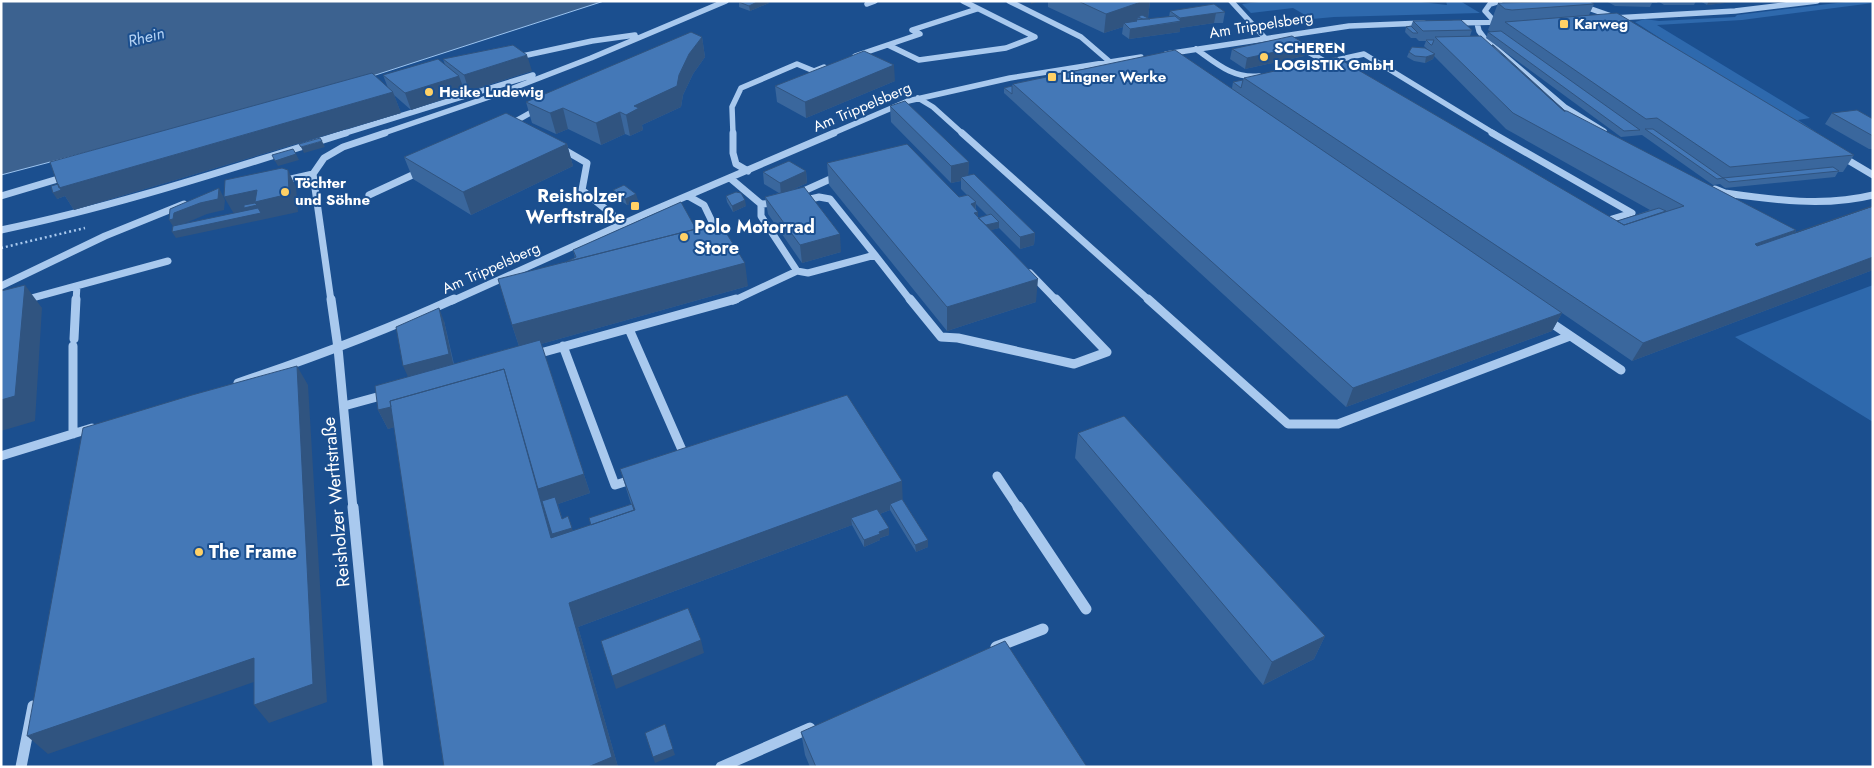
<svg xmlns="http://www.w3.org/2000/svg" width="1874" height="768" viewBox="0 0 1874 768" font-family="Jost,sans-serif">
	<style>
		.green { fill: #2e69ad }
		.water { fill: #3c6290; stroke: #9cc4f0 }
		.lines { fill: none; stroke-linecap: round; stroke-linejoin: round }
		.path { stroke: #a9c9ee; stroke-width: 2.5; stroke-dasharray: 2 3; stroke-linecap: butt }
		.minor-far3 { stroke: #a9c9ee; stroke-width: 5.5 }
		.minor-far2 { stroke: #a9c9ee; stroke-width: 7 }
		.minor-far1 { stroke: #a9c9ee; stroke-width: 9 }
		.minor { stroke: #a9c9ee; stroke-width: 11 }
		.wall { fill: #3a679d; fill-rule: evenodd }
		.shaded-wall { fill: #305480 }
		.building { fill: #4478b7; stroke: #305480 }
		.poi-dot { fill: #ffd166; stroke: #1b4f8f; stroke-width: 2 }
		.labels { text-anchor: middle; dominant-baseline: central; stroke-width: 4; stroke-linejoin: round; paint-order: stroke }
		.far-poi-label { font-size: 15px; font-weight: bold; fill: #fff; stroke: #1b4f8f; text-anchor: start }
		.far-street-label { font-size: 15px; fill: #fff; stroke: #1b4f8f }
		.far-water-label { font-size: 16px; font-style: italic; fill: #b5d3f5; stroke: #1b4f8f }
		.poi-label { font-size: 18px; font-weight: bold; fill: #fff; stroke: #1b4f8f; text-anchor: start }
		.street-label { font-size: 18px; fill: #fff; stroke: #1b4f8f }
	</style>
	<rect width="100%" height="100%" fill="#1b4f8f"/>
	<path class="green" d="M1267,1H1412L1447,5L1446,1H1460L1480,13L1334,17L1312,19L1293,8L1251,13L1242,4Z
		M1854,1H1873V3L1742,20L1657,25L1810,118L1798,120L1825,138L1816,139L1635,22L1645,19L1659,21L1735,17L1737,15Z
		M1873,285V422L1735,337Z"/>
	<path class="water" d="M1,1H604L357,81L1,175Z"/>
	<g class="lines">
		<path class="path" d="M1,248L85,228"/>
		<path class="minor-far3" d="M1009,1L1081,37L1110,62
			M1231,1L1265,38
			M1568,1L1617,18
			M867,4L875,1
			M1614,18L1735,11L1817,1
			M1495,22L1485,11L1490,4L1500,1
			M1454,23L1501,22
			M1477,23L1479,31L1485,39L1565,107L1604,131
			M888,45L919,60L1006,48L1035,37L963,1
			M1296,45L1333,66
			M1196,49C1216,63 1233,79 1259,76
			M1166,54L1349,26L1424,23
			M855,56L920,34L912,30L977,9
			M518,57L592,41L635,35
			M1328,62L1364,54L1495,134
			M918,98L933,107L963,134
			M519,125L514,122L539,108
			M342,134L533,75
			M381,134L498,94L591,58L726,1
			M733,134L732,107L741,88L797,64L814,71L824,67
			M831,134L908,101L1010,78L1141,57"/>
		<path class="minor-far2" d="M733,133V153L736,164L748,171
			M962,133L1150,301
			M1492,133L1632,213L1602,222
			M561,148L587,163L582,190L624,224
			M1841,156L1873,175
			M730,178L761,204V216L797,271L808,273L875,255L830,199L819,197L802,201
			M282,181L313,174
			M1715,189L1725,193C1774,200 1825,207 1873,195
			M797,194L837,176
			M369,195L421,171
			M1,196L68,176
			M688,196L704,205L718,234
			M761,204L777,203
			M1,230C118,206 232,168 346,133
			M875,255L911,301
			M1030,273L1057,301
			M1,286L105,236L184,204
			M21,301L168,261
			M76,301L77,286
			M331,301L313,174L324,158L343,147L385,133
			M452,301L647,213L834,133
			M733,301L797,271"/>
		<path class="minor-far1" d="M331,299L338,348L353,509
			M910,299L941,337L958,338L1074,364L1107,352L1056,299
			M1148,299L1288,424H1338L1570,336
			M1,306L25,299
			M1547,320L1621,370
			M629,329L686,459
			M74,339L76,299
			M73,346V434
			M563,346L615,485L634,479
			M533,355L736,299
			M238,383C312,358 384,331 454,299
			M344,406L388,394
			M1,456L92,428
			M997,476L1019,509"/>
		<path class="minor" d="M353,507L378,767
			M1018,507L1086,609
			M996,647L1043,629
			M21,767L33,706
			M721,767L810,728"/>
	</g>
	<path class="wall" d="M1048,1H1150L1148,18L1150,19L1169,17L1170,11L1225,12L1223,23H1214L1180,28V32L1129,39L1122,34L1123,27L1104,33L1048,7Z
		M1520,1H1590L1594,4L1589,15L1854,155L1843,172H1838L1835,177L1725,188L1720,184L1713,185L1642,135L1621,137L1486,38L1488,32H1491L1488,30L1498,3H1525Z
		M1606,1H1658L1657,3H1652L1650,7L1615,6Z
		M1658,1H1696L1694,5H1664Z
		M1700,1H1734V2L1707,5Z
		M739,2L769,3L750,11L739,7Z
		M1413,21L1472,30L1470,36L1565,111L1796,230L1795,233L1873,206V270L1632,361L1562,313L1552,331L1346,407L1004,93V88L1012,86L1013,84L1232,88L1233,82L1243,80L1244,78L1617,221L1650,210L1506,129L1434,56L1433,59L1425,63L1414,61L1407,57L1409,52L1428,50L1424,46L1426,41H1419L1416,38H1411L1405,32L1406,27L1411,26Z
		M702,37L705,57L693,74L683,95L681,107L642,125L643,130L630,136L625,134L601,145L568,129L556,134L532,123L526,102Z
		M1307,45L1304,56L1245,69L1230,59L1232,49Z
		M443,59L532,71L469,91L462,85L465,92L411,110L394,95L401,113L74,210L65,196L57,199L58,184L388,88L383,75L445,65Z
		M895,81L806,118L777,102L775,86Z
		M890,106L969,162L968,175L1035,233L1034,245L1020,249L999,228L990,230L1036,302L947,331L829,185L827,163L959,197L967,195L961,189V181L951,183L891,122ZM976,204L987,215L978,218L976,209Z
		M1832,113L1873,119V149H1869L1825,124Z
		M567,144L573,166L471,215L413,179L404,157Z
		M806,171L807,183L792,190L841,252L802,263L768,214L765,197L779,193L764,184L763,172Z
		M613,190L638,200L627,205L614,196Z
		M726,196L746,206L733,212L727,202Z
		M696,229L748,286L541,344L590,493L558,504L562,518L573,531L591,525L631,504L620,469L902,499L928,540V547L916,552L890,510L880,514L889,535L880,538V540L864,547L852,525L578,627L618,767H444L394,427L388,429L378,410L408,377L444,321L454,364L519,346L512,325L566,262L575,258L573,250Z
		M1078,433L1325,636L1314,659L1263,685L1075,458Z
		M801,732L1087,767H810L805,755Z"/>
	<path class="shaded-wall" d="M759,1H768L769,3L750,11L749,6Z
		M1031,1H1040L1031,4Z
		M1144,1H1150L1148,18L1138,17L1137,22L1135,20V23H1124L1123,27L1104,33L1106,14Z
		M1709,1H1734V2L1707,5Z
		M1216,13L1214,23L1180,28V32L1129,39L1130,29L1179,22L1180,18Z
		M702,37L705,57L693,74L683,95L681,107L642,125L643,130L630,136L626,115L634,106L679,75L689,54Z
		M1307,45L1304,56L1245,69L1247,58Z
		M1435,54L1433,59L1425,63L1426,57Z
		M527,55L532,71L469,91L464,75Z
		M894,65L895,81L806,118L805,102Z
		M459,76L465,92L411,110L405,93Z
		M393,92L401,113L74,210L65,196L57,199L53,193L59,188Z
		M563,108L568,129L556,134L550,113Z
		M620,112L625,134L601,145L596,123Z
		M322,141L325,147L304,153L301,147Z
		M567,144L573,166L471,215L463,192Z
		M296,154L299,160L278,166L275,161Z
		M969,162L968,179L961,177V181L951,183V166Z
		M288,170L296,187L298,212L176,238L172,232L176,231L169,220L174,213L219,188L225,200L224,210L207,214L181,225L234,214L224,197Z
		M806,171L807,183L781,195L780,183Z
		M636,194L638,200L627,205L625,199Z
		M745,200L746,206L733,212L732,206Z
		M976,202L975,212H978V227L999,222V228L978,234L971,204Z
		M1796,230L1785,248L1743,262L1755,244Z
		M1035,233L1034,245L1020,249V237Z
		M840,234L841,252L802,263L800,245Z
		M1873,257V270L1632,361L1643,343Z
		M745,263L748,286L541,344L590,493L558,504L564,525L557,504L545,508L552,534L572,528L568,516L574,534L554,541V539L560,563L551,538L510,393L388,429L378,410L505,374L504,369L513,393L539,488L584,474L541,344L520,349L512,325Z
		M1038,279L1036,302L947,331V307Z
		M25,285L42,308L35,421L1,431V400Z
		M439,308L444,321L454,367L409,379L403,366Z
		M1562,313L1552,331L1346,407L1353,388Z
		M297,366L308,385L327,702L269,723L254,705Z
		M902,481L903,506L890,504V510L854,524L851,518L852,525L578,627L618,767H588L569,603Z
		M889,528V535L880,538V540L864,547V540L879,532Z
		M928,540V547L916,552L915,545Z
		M1325,636L1314,659L1263,685L1272,662Z
		M701,640L704,653L616,689L612,676Z
		M254,658L268,677L48,754L27,736Z
		M673,749L675,755L655,763L653,757Z"/>
	<path class="building" d="M741,1H759L749,6L739,2Z
		M1078,1H1144L1106,14Z
		M1590,1L1594,4L1512,10L1505,9L1498,3Z
		M1214,4L1225,12L1216,13L1180,18L1170,11Z
		M1617,13L1854,155L1730,167L1657,118L1646,119L1505,22Z
		M1142,15L1150,19H1143L1138,17Z
		M1175,16L1181,21L1130,29L1124,23L1137,21L1135,20Z
		M1461,20L1472,30L1423,31L1413,21Z
		M1411,26L1418,33H1413L1406,27Z
		M1501,31L1640,130L1624,131L1488,32Z
		M691,32L702,37L689,54L679,75L677,86L634,106L639,108L626,115L620,112L596,123L563,108L550,113L526,102Z
		M1292,36L1307,45L1247,58L1232,49Z
		M1481,36L1564,111H1567L1796,230L1755,244L1757,246L1873,206V257L1643,343L1244,78L1336,57L1624,225L1684,206L1513,113L1435,37Z
		M1426,40H1434L1432,45H1431Z
		M513,45L527,55L464,75L443,59Z
		M1492,45H1493L1565,111H1564Z
		M1412,47L1425,48L1435,54L1426,57L1415,56L1409,52Z
		M1175,50L1562,313L1353,388L1013,84Z
		M864,51L894,65L805,102L775,86Z
		M438,59L459,76L405,93L383,75Z
		M372,73L393,92L59,188L50,162Z
		M1243,80L1241,88L1233,82Z
		M1012,86V94L1004,88Z
		M905,101L969,162L951,166L890,106Z
		M1857,110L1873,119V136L1832,113Z
		M506,113L567,144L463,192L404,157Z
		M1645,129H1653L1723,178L1717,179Z
		M320,138L322,141L301,147L299,144Z
		M907,144L959,197L968,195L976,202L971,204L978,212L974,213L1038,279L947,307L827,163Z
		M293,149L296,154L275,161L272,155Z
		M789,161L806,171L780,183L763,172Z
		M1833,167L1839,171L1729,182L1723,178Z
		M282,168L288,170L289,194L255,202L257,190L224,197L225,180Z
		M974,174L1035,233L1020,237L961,177Z
		M58,184L61,190L53,193L51,186Z
		M624,185L636,194L625,199L613,190Z
		M804,187L840,234L800,245L765,197Z
		M219,188L218,199L200,203L174,213L173,219L169,220L170,209Z
		M736,192L741,193L745,200L732,206L726,196Z
		M681,202L696,229L566,262L576,257L573,250Z
		M255,203L257,205L244,208V205Z
		M1873,206L1794,233H1795Z
		M258,208L261,213L172,232L173,226Z
		M1659,208L1666,211L1624,225L1617,221Z
		M991,214L999,222L986,225L978,218Z
		M720,223L745,263L512,325L498,279Z
		M25,285L15,396L1,400V291Z
		M439,308L449,354L403,366L396,327Z
		M540,340L584,474L538,489L504,369L390,401L391,407L378,410L375,386Z
		M297,366L313,684L254,705V658L27,736L83,428L192,395Z
		M504,369L551,538L635,510L620,469L847,395L902,481L569,603L612,757L588,767H444L390,401Z
		M1124,416L1325,636L1272,662L1078,433Z
		M555,497L562,519L568,516L572,528L552,534L542,501Z
		M902,499L928,540L915,545L890,504Z
		M632,504L634,510L591,525L589,518Z
		M877,509L889,528L879,532L880,534L864,540L851,518Z
		M688,608L701,640L612,676L601,641Z
		M1005,641L1087,767H816L801,732Z
		M665,724L673,749L653,757L645,733Z"/>
	<g class="poi-dot">
		<rect x="1559" y="19" width="10" height="10" rx="2.5"/>
		<circle cx="1264" cy="57" r="5"/>
		<rect x="1047" y="72" width="10" height="10" rx="2.5"/>
		<circle cx="429" cy="92" r="5"/>
		<circle cx="285" cy="192" r="5"/>
		<rect x="630" y="201" width="10" height="10" rx="2.5"/>
		<circle cx="684" cy="237" r="5"/>
		<circle cx="199" cy="552" r="5"/>
	</g>
	<g class="labels">
		<g class="far-poi-label">
			<text x="1574" y="24">Karweg</text>
			<text x="1274" y="48">SCHEREN<tspan x="1274" dy="17">LOGISTIK GmbH</tspan></text>
			<text x="1062" y="77">Lingner Werke</text>
			<text x="439" y="92">Heike Ludewig</text>
			<text x="295" y="183">Töchter<tspan x="295" dy="17">und Söhne</tspan></text>
		</g>
		<g class="far-street-label">
			<text transform="translate(1261 25) rotate(-9)">Am Trippelsberg</text>
			<text transform="translate(862 107) rotate(-23)">Am Trippelsberg</text>
			<text transform="translate(491 268) rotate(-24)">Am Trippelsberg</text>
		</g>
		<g class="far-water-label">
			<text transform="translate(146 37) rotate(-14)">Rhein</text>
		</g>
		<g class="poi-label">
			<text x="625" y="196" text-anchor="end">Reisholzer<tspan x="625" dy="21">Werftstraße</tspan></text>
			<text x="694" y="227">Polo Motorrad<tspan x="694" dy="21">Store</tspan></text>
			<text x="209" y="552">The Frame</text>
		</g>
		<g class="street-label">
			<text transform="translate(336 502) rotate(-95)">Reisholzer Werftstraße</text>
		</g>
	</g>
	<rect width="1874" height="768" fill="none" stroke="#ffffff" stroke-width="5"/>
</svg>
